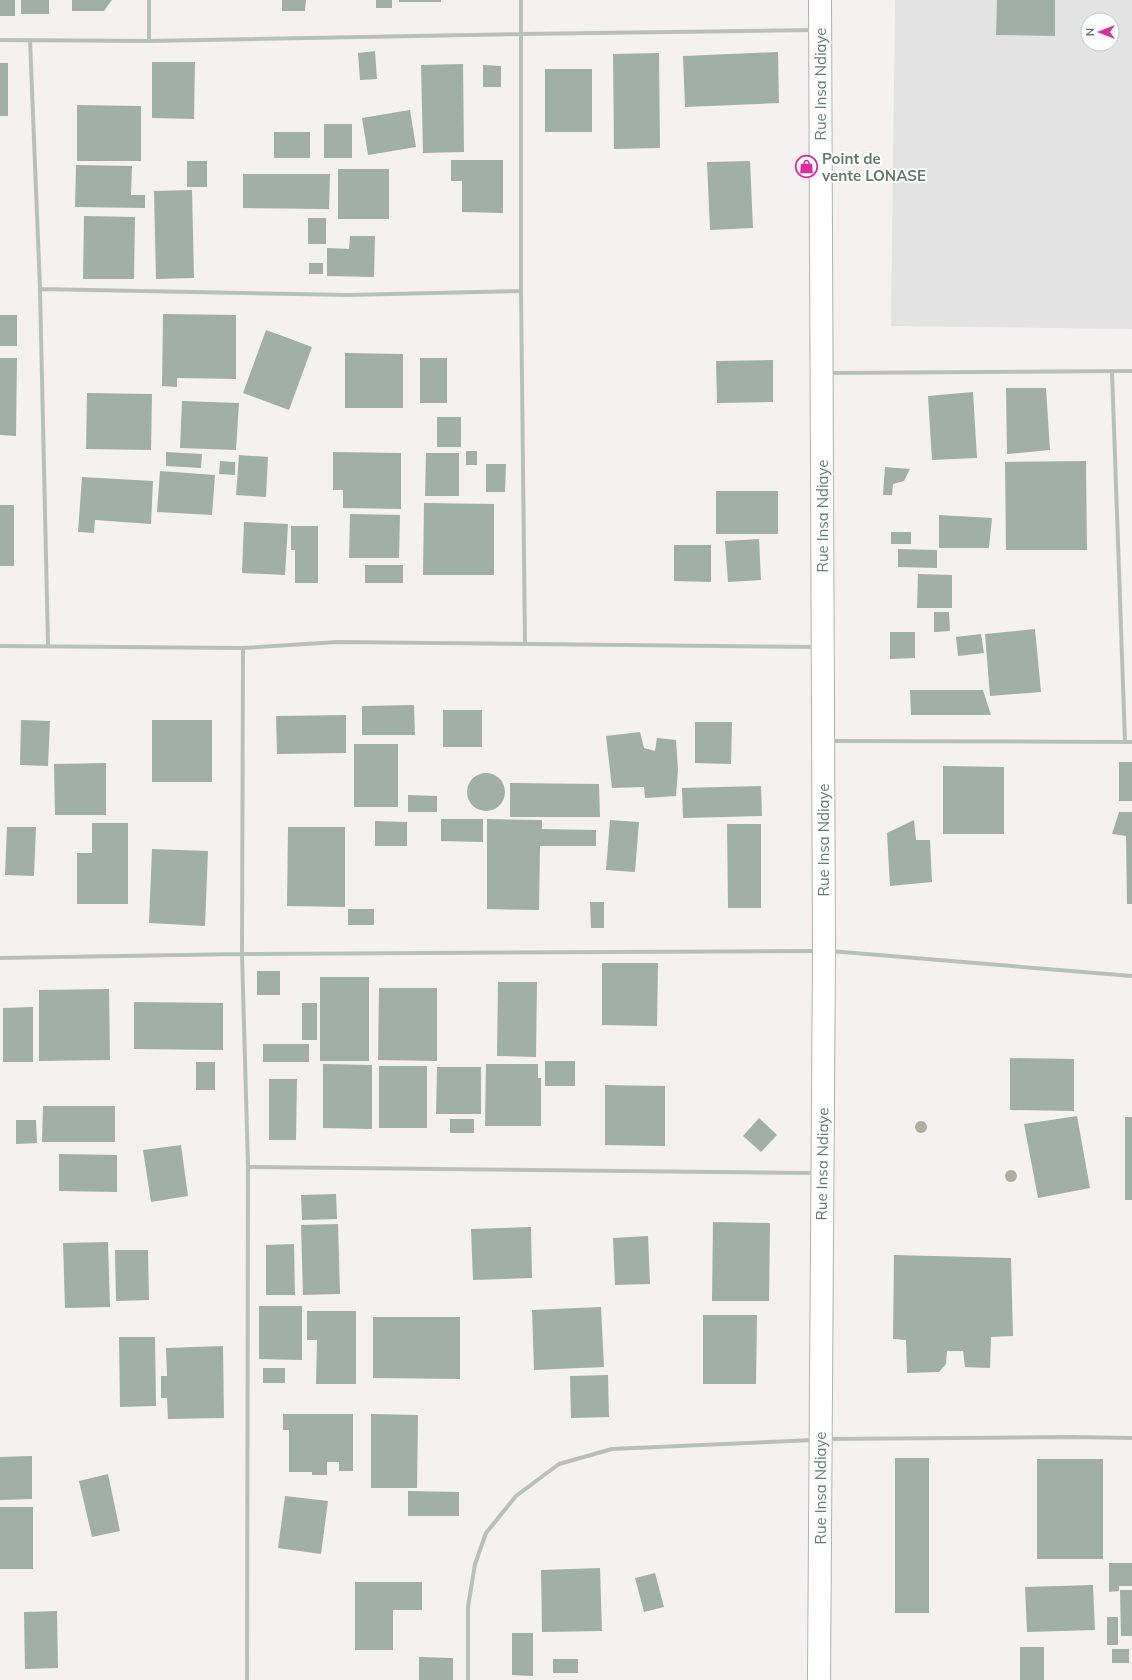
<svg xmlns="http://www.w3.org/2000/svg" width="1132" height="1680" viewBox="0 0 1132 1680" font-family="Mulish,sans-serif">
	<style>
		.built { fill: #e2e3e2; fill-rule: evenodd }
		.building { fill: #a0afa8 }
		.lines { fill: none; stroke-linecap: round; stroke-linejoin: round }
		.secondary-casing { stroke: #a9b5b0; stroke-width: 24 }
		.minor { stroke: #b7c0bc; stroke-width: 4 }
		.secondary { stroke: #fff; stroke-width: 22 }
		.tree { fill: #b0ada3 }
		.labels { text-anchor: middle; dominant-baseline: central; stroke-width: 4; stroke-linejoin: round; paint-order: stroke }
		.street-label { font-size: 15px; fill: #617b70; stroke: #fff }
		.poi-label { font-size: 15px; font-weight: bold; fill: #617b70; stroke: #fff; text-anchor: start }
	</style>
	<rect width="100%" height="100%" fill="#f5f1f1"/>
	<path class="built" d="M895,0H1132V329L891,326ZM1088,20H1112V44H1088Z"/>
	<path class="building" d="M0,0H15V16H0Z
		M21,0H49V14H21Z
		M72,0H112L104,11H72Z
		M282,0H306L305,11H282Z
		M376,0H392V8H376Z
		M399,0H441V2H399Z
		M997,0H1055V36L996,35Z
		M375,51L377,79L360,80L358,53Z
		M778,52L779,103L685,107L683,56Z
		M659,53L660,148L614,149L613,54Z
		M152,62H195L194,119L152,118Z
		M0,63H8V116H0Z
		M463,64L464,152L423,153L421,65Z
		M483,65L501,66V87H483Z
		M545,69H592V132H545Z
		M77,105L141,106V161H77Z
		M410,110L416,147L368,155L362,118Z
		M324,124H352V158H324Z
		M274,132H310V158H274Z
		M451,160H503V213L462,212V181H451Z
		M187,161H207V187H187Z
		M750,161L753,228L710,230L707,162Z
		M76,165L132,166L131,195H145V208L75,207Z
		M338,169H389V219H338Z
		M243,174H330L329,209L243,208Z
		M192,190L194,278L156,279L154,191Z
		M84,216L135,217L134,279H83Z
		M308,218H326V244H308Z
		M350,236H375L374,277L327,276V248L349,249Z
		M309,263H323V274H309Z
		M163,314L236,315V379L177,378V387L162,386Z
		M0,315H17V346H0Z
		M266,330L312,347L289,410L243,393Z
		M345,353L403,354V408H345Z
		M0,358H17L16,436L0,435Z
		M420,358H447V403H420Z
		M773,360V402L717,403L716,361Z
		M1006,388H1046L1050,450L1007,454Z
		M973,392L977,458L932,460L928,396Z
		M87,393L152,394L151,450L86,449Z
		M182,401L239,403L236,450L180,448Z
		M437,417H461V447H437Z
		M466,451H477V465H466Z
		M166,452L202,454L201,468L166,466Z
		M333,452L401,453V509L343,508V490H333Z
		M426,453H459V496H425Z
		M239,455L268,457L266,497L236,495Z
		M220,461L235,462V475L219,474Z
		M1086,461L1087,550H1006L1005,462Z
		M486,464H506L505,492H486Z
		M885,467L910,469L904,481L893,484L892,495H883Z
		M160,471L215,475L212,515L157,512Z
		M82,477L153,481L151,524L95,520L94,533L78,532Z
		M716,491H778V534H716Z
		M424,503L494,504V575H423Z
		M0,505H14V566H0Z
		M350,514L400,515L399,558H349Z
		M939,515L992,518L989,548H939Z
		M244,522L288,524L285,575L242,573Z
		M291,526H318V583H295V550H291Z
		M891,532H911V544H891Z
		M759,539L761,580L728,582L725,541Z
		M674,545H711V582L674,581Z
		M898,549L937,550V568L898,567Z
		M365,565H403V583H365Z
		M918,574L952,575V608H917Z
		M934,612H949L950,631L934,632Z
		M1035,629L1041,692L990,696L985,634Z
		M890,632H915V658L890,659Z
		M981,634L984,653L958,656L956,637Z
		M910,690H983L991,715H911Z
		M414,705L415,735H362V706Z
		M443,710H482V747H443Z
		M346,715V753L277,754L276,716Z
		M21,720L50,721L48,766L20,765Z
		M152,720H212V782H152Z
		M695,722H732L731,764L695,763Z
		M640,732L644,748L655,751L657,738L676,740L678,770L676,796L645,798L644,787L612,788L606,736Z
		M354,744H398V807H354Z
		M1119,762H1132V801H1119Z
		M106,763V815H55L54,764Z
		M943,766L1004,767V834H943Z
		M467 792a19 19 0 1 1 38 0a19 19 0 1 1-38 0Z
		M510,783L599,784L600,817H510Z
		M761,786L762,816L683,818L682,788Z
		M408,795L437,796V812H408Z
		M1119,812H1132V904H1127L1126,836L1112,834Z
		M441,819H483V842L441,841Z
		M487,819L542,820V829L596,830V846H540L539,910L487,909Z
		M610,820L639,822L635,872L606,870Z
		M914,820L916,840H930L932,882L890,886L887,833Z
		M375,821L407,822V846H375Z
		M92,823H128V904H77V853H92Z
		M727,824H761V908H728Z
		M7,827H36L34,876L5,875Z
		M288,827H345V907L287,906Z
		M152,849L208,851L205,926L149,923Z
		M590,902H604V928H591Z
		M348,909H374V925H348Z
		M602,963H658L657,1026L602,1025Z
		M257,971H280V995H257Z
		M320,977H369V1061H320Z
		M498,982H537L536,1057L497,1056Z
		M379,988H437V1061L378,1060Z
		M109,989L110,1060L39,1061V990Z
		M134,1002L223,1003V1050L134,1049Z
		M302,1003H317V1040H302Z
		M33,1007V1062H3V1008Z
		M263,1044H309V1062H263Z
		M1010,1058L1074,1059V1111L1010,1110Z
		M545,1061H575V1086H545Z
		M196,1062H215V1090H196Z
		M323,1064L372,1065V1129L323,1128Z
		M486,1064H538V1078H541V1126H485Z
		M379,1066H427V1128H379Z
		M437,1067H481V1114H436Z
		M269,1079H297L296,1140H269Z
		M605,1085L665,1086V1146L605,1145Z
		M43,1106H115V1142H42Z
		M1077,1116L1090,1188L1038,1198L1024,1124Z
		M1125,1117H1132V1200H1125Z
		M759,1118L777,1135L761,1152L743,1136Z
		M450,1119H474V1133H450Z
		M16,1120H36L37,1143L16,1144Z
		M181,1145L188,1196L151,1202L143,1150Z
		M59,1154L117,1155V1192L59,1191Z
		M336,1194L337,1219L302,1220L301,1195Z
		M713,1222L770,1223L769,1301H712Z
		M338,1224L340,1294L303,1295L301,1225Z
		M531,1227L532,1278L473,1280L471,1229Z
		M648,1236L650,1284L615,1285L613,1238Z
		M108,1242L110,1307L65,1308L63,1243Z
		M294,1244L295,1295H266V1245Z
		M115,1250H148L149,1300L116,1301Z
		M894,1255L1011,1258L1013,1336L991,1337L990,1368L965,1367L963,1351H947L946,1364L939,1372L907,1373L906,1340L893,1339Z
		M259,1306H302V1360L259,1359Z
		M601,1307L604,1367L534,1370L532,1310Z
		M307,1311H356V1384H316L317,1340H307Z
		M703,1315H757L756,1384H703Z
		M373,1317H460V1379L373,1378Z
		M119,1337H155L156,1406L120,1407Z
		M223,1346L224,1418L168,1419L167,1398H161V1376H167L166,1348Z
		M263,1368H285V1383H263Z
		M608,1375L609,1417L571,1418L570,1376Z
		M283,1414H353V1471H339V1462H327V1475H312V1472H289V1430H283Z
		M371,1414L418,1415L417,1488H371Z
		M32,1456V1499L0,1500V1457Z
		M895,1458H929V1613H895Z
		M1037,1459H1103V1559H1037Z
		M108,1474L120,1531L92,1537L79,1481Z
		M408,1491L459,1492V1516H408Z
		M285,1496L328,1501L321,1554L278,1548Z
		M0,1507H33V1569H0Z
		M1109,1563H1132V1586H1119V1591L1109,1592Z
		M600,1568L602,1631L542,1632L541,1570Z
		M655,1573L664,1607L644,1612L635,1578Z
		M355,1582H422V1610H393V1650H355Z
		M1093,1585L1095,1630L1027,1632L1025,1587Z
		M1120,1590H1132V1636H1121Z
		M57,1611L58,1668L25,1669L24,1612Z
		M1107,1617H1118V1645H1107Z
		M512,1633H533V1676L512,1675Z
		M1020,1647H1044V1680H1020Z
		M1112,1649H1129V1663H1112Z
		M419,1657L453,1658V1680H419Z
		M553,1659H578V1673H553Z"/>
	<g class="lines">
		<defs>
			<path id="secondary" d="M819,1680L824,951L820,0"/>
		</defs>
		<use href="#secondary" class="secondary-casing"/>
		<path class="minor" d="M521,0V291L525,644
			M0,40L149,41L521,34L813,30
			M30,40L40,289L48,646
			M149,41V0
			M40,289L348,295L521,291
			M1112,371L1125,742
			M827,373L1132,371
			M0,646L243,648L338,642L816,647
			M243,648L242,954L248,1167L247,1680
			M829,741L1132,742
			M830,951L1132,976
			M0,958L242,954L818,951
			M248,1167L815,1173
			M826,1439L1071,1437L1132,1438
			M468,1680V1607L475,1564L486,1533L516,1496L559,1464L612,1449L814,1440"/>
		<use href="#secondary" class="secondary"/>
	</g>
	<g class="tree">
		<circle cx="921" cy="1127" r="6"/>
		<circle cx="1011" cy="1176" r="6"/>
	</g>
	<defs>
		<symbol id="shop-ring" viewBox="-11 -11 22 22"><circle r="9.5" fill="#fff" stroke="#db2b9e" stroke-width="1.5"/><path d="M-5-2.5h2.3a2.7 3.5 0 0 1 5.4 0H5L5.5 6h-11ZM-1.5-2.5h3a1.5 2.3 0 0 0-3 0Z" fill="#db2b9e"/></symbol>
	</defs>
	<g fill-rule="evenodd">
		<use href="#shop-ring" x="794" y="154" width="25" height="25"/>
	</g>
	<g class="labels">
		<g class="street-label">
			<text transform="translate(820 84) rotate(-90)">Rue Insa Ndiaye</text>
			<text transform="translate(822 516) rotate(-90)">Rue Insa Ndiaye</text>
			<text transform="translate(823 840) rotate(-90)">Rue Insa Ndiaye</text>
			<text transform="translate(822 1164) rotate(-89)">Rue Insa Ndiaye</text>
			<text transform="translate(820 1488) rotate(-90)">Rue Insa Ndiaye</text>
		</g>
		<g class="poi-label">
			<text x="822" y="158">Point de<tspan x="822" dy="17">vente LONASE</tspan></text>
		</g>
	</g>
	<g transform="translate(1100 32) rotate(270)"><circle r="19" fill="#ffffff" stroke="#c0cac6"/>
	<path d="M0-3L7 15L0 10L-7 15Z" fill="#db2b9e"/>
	<text y="-6" font-size="11" font-weight="bold" text-anchor="middle" fill="#617b70">N</text>
	</g>
</svg>
